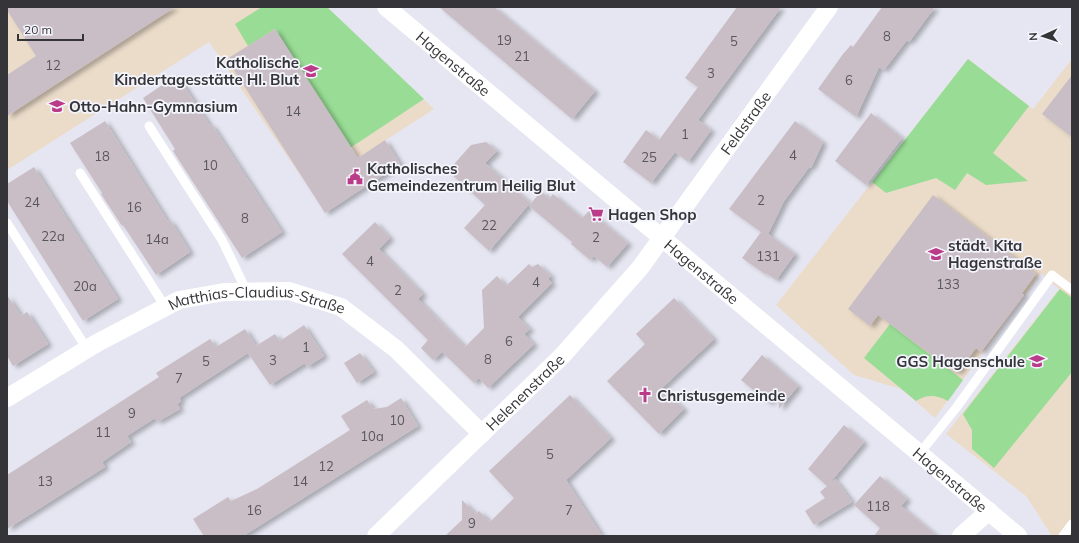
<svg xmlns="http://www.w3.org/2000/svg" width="1079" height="543" viewBox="0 0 1079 543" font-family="Mulish,sans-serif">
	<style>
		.education { fill: #ebdbc9 }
		.green { fill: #98dc95 }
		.building { fill: #c9bec5; filter: url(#shadow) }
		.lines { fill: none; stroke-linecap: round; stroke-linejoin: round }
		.service { stroke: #fff; stroke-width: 9 }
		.minor { stroke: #fff; stroke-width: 18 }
		.labels { text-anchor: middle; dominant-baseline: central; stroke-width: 3.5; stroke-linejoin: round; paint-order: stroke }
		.number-label { font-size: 13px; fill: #5a575c }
		.poi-label { font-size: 15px; font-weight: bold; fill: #353539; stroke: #f4f4fd; text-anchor: start }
		.street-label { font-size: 15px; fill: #353539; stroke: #f4f4fd }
	</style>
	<defs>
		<filter id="shadow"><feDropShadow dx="4.5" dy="2.5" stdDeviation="2" flood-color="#0004"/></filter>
	</defs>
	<rect width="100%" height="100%" fill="#e6e6f2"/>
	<path class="education" d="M7,7H327L434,109L310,189L209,42L7,170Z
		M968,59L1033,109L1072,59V536H1052L1026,496L946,434L1059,289L1041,273L935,418L901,389L854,375L776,305Z"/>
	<path class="green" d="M262,7H327L424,99L350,148L275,29L248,46L235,24Z
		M968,59L1029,106L993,153L1028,181L986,185L967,173L955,190L936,178L886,193L872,182Z
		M1060,289L1072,298V372L994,468L972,449V430L963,414Z
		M890,324L963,380L948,401C936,395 927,394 916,401L864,358Z"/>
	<path class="building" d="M7,7H175L7,116V75L36,56L7,10Z
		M439,7H494L595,91L572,119Z
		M737,7H781L698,120L711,130L688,162L675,152L651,183L623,162L646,130L659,140L698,87L685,78Z
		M882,7H935L909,42L907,40L884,70L879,67L856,117L818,89L843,54L851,45L853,47Z
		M275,29L358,158L385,140L400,164L325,213L227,59Z
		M177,75L210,126L212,125L282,232L242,258L173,151L175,149L143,98Z
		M1072,75V137L1042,114Z
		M871,113L902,138L866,185L835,161Z
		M105,121L168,222L170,220L190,252L156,275L123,225L122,226L101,194L102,193L70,143Z
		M795,121L823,142L811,168L810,166L784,201L768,234L795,254L776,280L766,273L765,274L742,258L761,232L729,209Z
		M486,142L497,151L485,163L530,203L489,251L464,228L485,205L448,171L471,145Z
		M34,167L118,299L83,321L7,201V184Z
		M541,191L549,199L553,194L582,218L589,211L628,243L607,267L594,256L590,260L571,244L572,242L529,206Z
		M933,195L1036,274L1022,293L1024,295L981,352L976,348L958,372L950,369L878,315L870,326L848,309Z
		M375,222L390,238L379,249L423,294L418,299L465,347L484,328L482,290L497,276L506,286L529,264L532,267L538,264L551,276L548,279L552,283L518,317L530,329L524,334L534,344L488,388L479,378L474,383L442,352L433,360L421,348L428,340L342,254Z
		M7,295L21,316L27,312L48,344L13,366L7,356Z
		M674,298L714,339L662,388L684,409L659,434L607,381L645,344L636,334Z
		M304,325L324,356L307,367L305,363L270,385L248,353L179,398L181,401L177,404L180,409L157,422L155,418L127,436L131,442L102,462L105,467L7,529V475L159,377L156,373L210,339L216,347L245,329L256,346L275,334L280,341Z
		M360,353L374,372L357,383L344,363Z
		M762,355L798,386L779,409L778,392L769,403L741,380Z
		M570,395L611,438L566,480L602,536H445L462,520V500L476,514L479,511L490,522L514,498L489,471Z
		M401,398L418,426L243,536H204L193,519L228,497L231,501L257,489L350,430L341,416L367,400L373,409L387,407Z
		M844,425L864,442L828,485L835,479L852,502L814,525L805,511L825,498L820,492L827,486L808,469Z
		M880,476L907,499L901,506L937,536H874L880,528L854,505Z"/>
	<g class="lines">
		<path class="service" d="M149,126L222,240L247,292
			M80,173L166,308
			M7,223L87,349
			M920,453L956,408L1052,275L1072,290
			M1063,536L1072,524"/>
		<g class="minor">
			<path id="s1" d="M386,7L1018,536"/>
			<path id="s2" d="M7,398L97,343L179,300L224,292L289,291L341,307L396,349L482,434"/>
			<path id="s3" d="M376,536L562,356L640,268L829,7"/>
			<path d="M961,536L989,511"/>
		</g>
	</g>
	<defs>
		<symbol id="school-bare" viewBox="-9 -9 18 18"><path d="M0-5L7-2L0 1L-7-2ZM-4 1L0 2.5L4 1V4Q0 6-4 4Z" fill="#ba3c89" stroke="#f4f4fd" stroke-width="2.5" paint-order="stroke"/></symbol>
		<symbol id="civic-bare" viewBox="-9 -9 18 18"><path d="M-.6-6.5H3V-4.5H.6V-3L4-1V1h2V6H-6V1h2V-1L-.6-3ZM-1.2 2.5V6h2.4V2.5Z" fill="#ba3c89" stroke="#f4f4fd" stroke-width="2.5" paint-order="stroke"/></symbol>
		<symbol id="supermarket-bare" viewBox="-9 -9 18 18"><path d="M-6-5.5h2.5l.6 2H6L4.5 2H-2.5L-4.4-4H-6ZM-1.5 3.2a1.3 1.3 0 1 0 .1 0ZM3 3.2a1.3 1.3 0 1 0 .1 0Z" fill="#ba3c89" stroke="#f4f4fd" stroke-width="2.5" paint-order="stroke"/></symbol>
		<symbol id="church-bare" viewBox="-9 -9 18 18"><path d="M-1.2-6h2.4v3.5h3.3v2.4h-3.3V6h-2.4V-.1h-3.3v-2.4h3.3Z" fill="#ba3c89" stroke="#f4f4fd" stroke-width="2.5" paint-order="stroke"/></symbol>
	</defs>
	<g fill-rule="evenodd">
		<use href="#school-bare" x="300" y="60" width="22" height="22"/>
		<use href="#school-bare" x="46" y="95" width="22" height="22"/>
		<use href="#civic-bare" x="344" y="166" width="22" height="22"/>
		<use href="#supermarket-bare" x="585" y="203" width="22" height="22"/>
		<use href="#school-bare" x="925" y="243" width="22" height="22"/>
		<use href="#school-bare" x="1026" y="350" width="22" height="22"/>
		<use href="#church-bare" x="634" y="384" width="22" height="22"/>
	</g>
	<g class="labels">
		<g class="number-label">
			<text x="887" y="36">8</text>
			<text x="504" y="40">19</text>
			<text x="734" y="41">5</text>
			<text x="522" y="56">21</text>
			<text x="53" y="65">12</text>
			<text x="711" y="73">3</text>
			<text x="849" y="80">6</text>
			<text x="293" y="111">14</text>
			<text x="685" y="134">1</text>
			<text x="793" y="155">4</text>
			<text x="102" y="156">18</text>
			<text x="649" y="157">25</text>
			<text x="210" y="165">10</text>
			<text x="761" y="200">2</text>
			<text x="32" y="202">24</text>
			<text x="134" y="207">16</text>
			<text x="245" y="218">8</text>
			<text x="489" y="225">22</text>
			<text x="53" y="236">22a</text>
			<text x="596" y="237">2</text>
			<text x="157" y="239">14a</text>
			<text x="768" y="256">131</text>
			<text x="370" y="261">4</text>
			<text x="536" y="282">4</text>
			<text x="948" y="284">133</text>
			<text x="85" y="286">20a</text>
			<text x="398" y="290">2</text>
			<text x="509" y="341">6</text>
			<text x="306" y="347">1</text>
			<text x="488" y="359">8</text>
			<text x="273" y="360">3</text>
			<text x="206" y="361">5</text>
			<text x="179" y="378">7</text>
			<text x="132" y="413">9</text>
			<text x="397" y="420">10</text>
			<text x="103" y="432">11</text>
			<text x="372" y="436">10a</text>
			<text x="550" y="454">5</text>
			<text x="326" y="466">12</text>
			<text x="45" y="481">13</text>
			<text x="300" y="481">14</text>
			<text x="878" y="506">118</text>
			<text x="254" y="510">16</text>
			<text x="569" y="510">7</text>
			<text x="472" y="523">9</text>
		</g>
		<g class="poi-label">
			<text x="299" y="62" text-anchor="end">Katholische<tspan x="299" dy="17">Kindertagesstätte Hl. Blut</tspan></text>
			<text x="69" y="106">Otto-Hahn-Gymnasium</text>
			<text x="367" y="168">Katholisches<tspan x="367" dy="17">Gemeindezentrum Heilig Blut</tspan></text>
			<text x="608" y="214">Hagen Shop</text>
			<text x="948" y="245">städt. Kita<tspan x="948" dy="17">Hagenstraße</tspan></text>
			<text x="1025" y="361" text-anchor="end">GGS Hagenschule</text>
			<text x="657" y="395">Christusgemeinde</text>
		</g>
		<g class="street-label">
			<text stroke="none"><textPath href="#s1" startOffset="88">Hagenstraße</textPath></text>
			<text stroke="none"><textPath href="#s3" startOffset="556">Feldstraße</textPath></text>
			<text stroke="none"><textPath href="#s1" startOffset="412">Hagenstraße</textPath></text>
			<text stroke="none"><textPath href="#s2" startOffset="277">Matthias-Claudius-Straße</textPath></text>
			<text stroke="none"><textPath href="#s3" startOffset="207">Helenenstraße</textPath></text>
			<text stroke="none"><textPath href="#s1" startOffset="736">Hagenstraße</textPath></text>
		</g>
	</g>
	<rect width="1079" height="543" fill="none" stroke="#353539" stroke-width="16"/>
	<g transform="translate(1043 36) rotate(267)" stroke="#f4f4fd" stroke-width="3" paint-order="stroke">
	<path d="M0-3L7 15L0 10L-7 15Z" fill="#353539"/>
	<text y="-6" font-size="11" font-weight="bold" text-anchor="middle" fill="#353539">N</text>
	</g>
	<path d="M18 34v6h65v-6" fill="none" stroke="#353539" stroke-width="2"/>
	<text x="24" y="34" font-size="12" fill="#353539" stroke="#f4f4fd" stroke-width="3" paint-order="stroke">20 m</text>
</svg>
